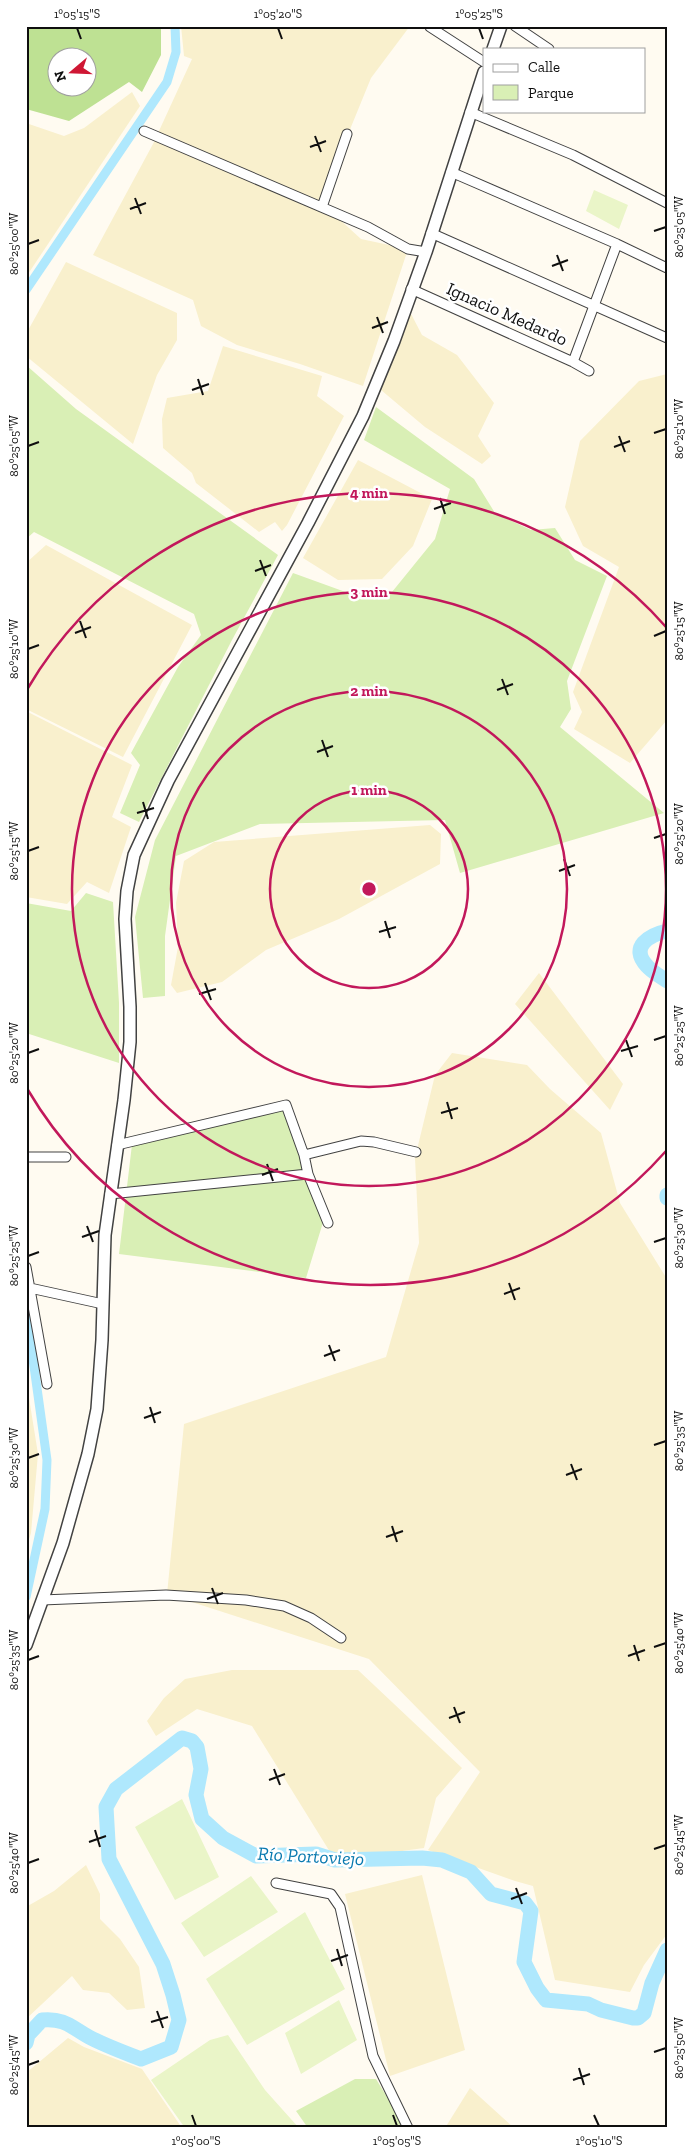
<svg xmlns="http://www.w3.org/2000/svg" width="693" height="2154" viewBox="0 0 693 2154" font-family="'Zilla Slab',serif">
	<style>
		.farmland { fill: #f9f0cd }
		.green { fill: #d9efb5 }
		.forest { fill: #bee193; fill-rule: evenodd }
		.pitch { fill: #eaf5c8 }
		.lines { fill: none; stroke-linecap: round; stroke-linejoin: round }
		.canal { stroke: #afe8fd; stroke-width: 9 }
		.river { stroke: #afe8fd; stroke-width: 15 }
		.minor-casing { stroke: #424242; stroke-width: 11 }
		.tertiary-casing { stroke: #424242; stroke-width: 14 }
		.minor { stroke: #fff; stroke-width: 9 }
		.tertiary { stroke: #fff; stroke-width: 11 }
		.ticks { fill: none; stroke: #0f0f0f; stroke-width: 2 }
		.ring { fill: none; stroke: #c2185b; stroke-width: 2.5 }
		.labels { text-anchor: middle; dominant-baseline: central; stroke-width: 5; stroke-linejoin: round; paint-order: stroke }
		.street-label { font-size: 18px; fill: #0f0f0f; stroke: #fff }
		.water-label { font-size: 19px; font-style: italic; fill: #0979af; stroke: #fff }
		.centre { fill: #c2185b; stroke: #fff; stroke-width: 2.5 }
		.ring-label { font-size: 15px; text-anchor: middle; font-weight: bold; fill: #c2185b; stroke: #fff; stroke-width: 5; stroke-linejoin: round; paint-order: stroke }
		.neatline { fill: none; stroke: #0f0f0f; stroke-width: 2 }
		.ticks-label { font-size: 12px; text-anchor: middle; fill: #0f0f0f }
	</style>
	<rect width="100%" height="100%" fill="#fffbf1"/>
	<path class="farmland" d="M181,26H410L371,78L351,127L326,207L361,239L408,249L363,386L300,364L237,345L201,326L193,300L93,255L153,144L192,59L184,56Z
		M132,92L140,106L26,277V123L64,136L84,128Z
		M66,262L177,313V340L157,375L133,444L26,356V334Z
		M409,310L422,335L457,355L494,403L478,436L491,456L482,464L425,427L381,390Z
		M223,346L322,376L317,396L344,416L287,525L282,531L275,522L259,532L196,483L192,473L163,448L162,419L167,398L208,391Z
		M667,374V720L630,763L574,729L582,712L573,692L619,567L583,546L565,507L580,441L639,381Z
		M358,460L432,499L413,546L382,579L338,580L303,558Z
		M46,545L192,625L123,757L26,709V563Z
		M26,711L132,765L112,817L131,827L109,893L87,882L67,904L26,897Z
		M430,825L441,834L440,864L339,919L266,950L222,982L177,993L171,985L178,947L176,903L184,861L214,842Z
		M539,973L623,1084L610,1110L515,1004Z
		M452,1053L527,1065L550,1089L601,1133L620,1203L667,1279V1934L644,1965L630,1992L555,1980L533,1886L515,1881L428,1850L480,1772L369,1659L167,1594L184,1424L386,1357L419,1243L415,1158L435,1075Z
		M26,1379L38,1454L31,1533L26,1549Z
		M232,1670H358L462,1768L436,1798L424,1848L335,1860L252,1726L197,1709L156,1736L147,1721L164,1698L185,1679Z
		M86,1865L100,1894V1919L120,1939L139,1967L145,2008L127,2010L109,1993L83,1990L72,1976L26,2019V1907L54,1891Z
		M422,1875L465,2050L390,2076L345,1894Z
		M68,2038L84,2047L142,2069L182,2128H26V2073Z
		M470,2088L514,2128H445Z"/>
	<path class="green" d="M26,365L76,409L278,555L232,640L139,822L120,813L140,765L131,753L178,667L201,635L194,614L34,532L26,539Z
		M376,407L474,479L495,513L531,530L555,528L575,560L607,576L567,681L571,709L560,727L664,813L460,873L445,820L260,824L176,856L165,936V996L143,998L135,917L155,840L293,573L351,594L392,592L435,539L450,489L364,440Z
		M86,893L113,902L119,1003V1063L26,1033V903L71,911Z
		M286,1101L324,1219L306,1278L119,1254L133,1136Z
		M355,2079H376L406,2128H308L296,2111Z"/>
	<path class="forest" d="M26,26H161V55L142,92L129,82L69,121L26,109ZM58,58H88V88H58Z"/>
	<path class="pitch" d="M594,190L628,205L619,229L586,211Z
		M182,1799L219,1877L175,1900L135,1827Z
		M251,1876L278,1912L204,1957L181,1923Z
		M305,1912L345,1989L247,2045L206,1979Z
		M339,2000L357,2040L301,2074L285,2033Z
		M228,2035L265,2090L299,2128H185L151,2080L210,2040Z"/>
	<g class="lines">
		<path class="canal" d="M26,290L167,82L176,52L175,26
			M26,1309L47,1460L45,1509L26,1597"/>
		<path class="river" d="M667,931C649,935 629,947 647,966C652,972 660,976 667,981
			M667,1195V1198
			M26,2043L28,2035L42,2020C65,2018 71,2027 89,2037C106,2046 123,2052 141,2059L171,2047L179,2020L173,1995L163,1964L109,1859L106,1807L116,1789L182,1738L192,1741L197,1747L201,1769L196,1795L202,1819L223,1838L256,1856L316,1854L335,1860L422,1858L442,1860L471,1872L491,1894L525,1903L531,1911L524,1962L537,1988L546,2000L588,2004L601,2010L633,2018H638L644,2013L652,1983L667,1950"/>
		<defs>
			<path id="minor" d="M515,26L549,49
				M430,27L484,62
				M470,112L573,155L667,203
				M144,131L368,227L408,249L426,252
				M451,172L617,244L667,268
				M322,207L347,134
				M431,233L667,338
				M411,289L573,362L589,371
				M573,362L617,244
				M117,1145L286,1105L304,1155L308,1174L328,1223
				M304,1155L361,1141L374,1142L416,1152
				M26,1157H66
				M110,1194L308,1174
				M26,1267L47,1384
				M30,1288L103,1304
				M42,1600L166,1595L246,1600L284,1606L311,1618L341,1638
				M276,1883L331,1894L340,1907L373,2056L408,2128"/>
			<path id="tertiary" d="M493,49L501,26
				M26,1645L63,1543L88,1454L97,1409L102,1340L105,1235L124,1100L130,1042V1007L125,919L127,891L134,855L168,781L308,523L363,416L394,341L426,252L484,72"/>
		</defs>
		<use href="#minor" class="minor-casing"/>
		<use href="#tertiary" class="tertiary-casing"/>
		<use href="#minor" class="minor"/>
		<use href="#tertiary" class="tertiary"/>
	</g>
	<path class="ticks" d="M77,28L81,39M278,28L282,39M479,28L483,39M315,136L321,152M310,147L326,141M135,198L141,214M130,209L146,203M654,231L666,227M28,244L39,240M557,255L563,271M552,266L568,260M377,317L383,333M372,328L388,322M198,379L203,395M192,390L209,384M654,433L666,429M619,436L625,452M28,446L39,442M614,447L630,441M440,498L445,514M434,509L451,503M260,560L266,576M255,571L271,565M80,621L86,638M75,633L91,627M654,636L666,631M28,649L39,645M502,679L508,695M497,690L513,684M322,740L328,757M317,752L333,746M143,802L148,819M137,813L154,808M654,838L666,834M28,851L39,847M564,859L570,876M559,871L575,865M385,921L390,938M379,932L396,927M205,983L211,1000M199,994L216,989M626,1040L632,1057M654,1040L666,1036M621,1051L638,1046M28,1053L39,1049M447,1102L452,1119M441,1113L458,1108M267,1164L273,1181M262,1175L278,1169M87,1226L93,1242M82,1237L99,1231M654,1242L666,1238M28,1256L39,1252M509,1283L515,1300M504,1294L520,1288M329,1345L335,1361M324,1356L340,1350M150,1407L155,1423M144,1418L161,1412M654,1445L666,1441M28,1458L39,1454M571,1464L577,1480M566,1475L582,1469M392,1526L397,1542M386,1537L403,1531M212,1588L218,1604M207,1599L223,1593M634,1645L639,1661M654,1647L666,1643M628,1656L645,1650M28,1660L39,1656M454,1707L460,1723M449,1718L465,1712M274,1769L280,1785M269,1780L285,1774M95,1830L100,1847M89,1842L106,1836M654,1849L666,1845M28,1863L39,1859M516,1888L522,1904M511,1899L527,1893M337,1949L342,1966M331,1961L348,1955M157,2011L163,2028M151,2022L168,2017M654,2052L666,2048M28,2065L39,2061M579,2068L584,2085M573,2080L590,2074M192,2115L196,2126M393,2115L397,2126M594,2115L599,2126"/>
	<g class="ring">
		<circle cx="369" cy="889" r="99"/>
		<circle cx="369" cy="889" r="198"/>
		<circle cx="369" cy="889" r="297"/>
		<path d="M666 1151A396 396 0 0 1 28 1090M28 688A396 396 0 0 1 666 627"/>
	</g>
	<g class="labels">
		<g class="street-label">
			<text transform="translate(507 314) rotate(24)">Ignacio Medardo</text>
		</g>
		<g class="water-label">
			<text transform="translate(311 1856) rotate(3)">Río Portoviejo</text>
		</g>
	</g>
	<circle cx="369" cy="889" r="8" class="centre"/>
	<g class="ring-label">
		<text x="369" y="498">4 min</text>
		<text x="369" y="597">3 min</text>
		<text x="369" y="696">2 min</text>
		<text x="369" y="795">1 min</text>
	</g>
	<rect width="693" height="2154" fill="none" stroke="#ffffff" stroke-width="55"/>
	<rect x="483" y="48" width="162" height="65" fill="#ffffff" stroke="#9f9f9f"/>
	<rect x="493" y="64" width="25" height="8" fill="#ffffff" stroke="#9f9f9f"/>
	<text x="528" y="72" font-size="15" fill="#0f0f0f">Calle</text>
	<rect x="493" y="85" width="25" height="15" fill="#d9efb5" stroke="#9f9f9f"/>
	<text x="528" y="98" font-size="15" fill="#0f0f0f">Parque</text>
	<g transform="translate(72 72) rotate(251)"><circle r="24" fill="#ffffff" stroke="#9f9f9f"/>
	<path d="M0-4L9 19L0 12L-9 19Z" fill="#cf1734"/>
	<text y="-8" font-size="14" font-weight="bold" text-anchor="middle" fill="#0f0f0f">N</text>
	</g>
	<rect x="28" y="28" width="638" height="2098" class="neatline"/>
	<g class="ticks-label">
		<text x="77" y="18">1°05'15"S</text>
		<text x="278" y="18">1°05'20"S</text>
		<text x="479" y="18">1°05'25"S</text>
		<text transform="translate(679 227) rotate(-90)" y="4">80°25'05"W</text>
		<text transform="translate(14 244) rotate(-90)" y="4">80°25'00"W</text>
		<text transform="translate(679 429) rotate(-90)" y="4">80°25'10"W</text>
		<text transform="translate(14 446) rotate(-90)" y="4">80°25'05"W</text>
		<text transform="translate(679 631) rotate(-90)" y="4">80°25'15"W</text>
		<text transform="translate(14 649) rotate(-90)" y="4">80°25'10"W</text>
		<text transform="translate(679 834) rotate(-90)" y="4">80°25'20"W</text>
		<text transform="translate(14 851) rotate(-90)" y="4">80°25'15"W</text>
		<text transform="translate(679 1036) rotate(-90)" y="4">80°25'25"W</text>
		<text transform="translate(14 1053) rotate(-90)" y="4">80°25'20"W</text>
		<text transform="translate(679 1238) rotate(-90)" y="4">80°25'30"W</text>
		<text transform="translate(14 1256) rotate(-90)" y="4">80°25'25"W</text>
		<text transform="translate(679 1441) rotate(-90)" y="4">80°25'35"W</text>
		<text transform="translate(14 1458) rotate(-90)" y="4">80°25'30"W</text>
		<text transform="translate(679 1643) rotate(-90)" y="4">80°25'40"W</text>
		<text transform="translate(14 1660) rotate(-90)" y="4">80°25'35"W</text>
		<text transform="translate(679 1845) rotate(-90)" y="4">80°25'45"W</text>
		<text transform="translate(14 1863) rotate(-90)" y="4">80°25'40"W</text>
		<text transform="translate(679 2048) rotate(-90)" y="4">80°25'50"W</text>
		<text transform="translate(14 2065) rotate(-90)" y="4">80°25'45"W</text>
		<text x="196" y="2145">1°05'00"S</text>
		<text x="397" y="2145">1°05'05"S</text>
		<text x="599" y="2145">1°05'10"S</text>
	</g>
</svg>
